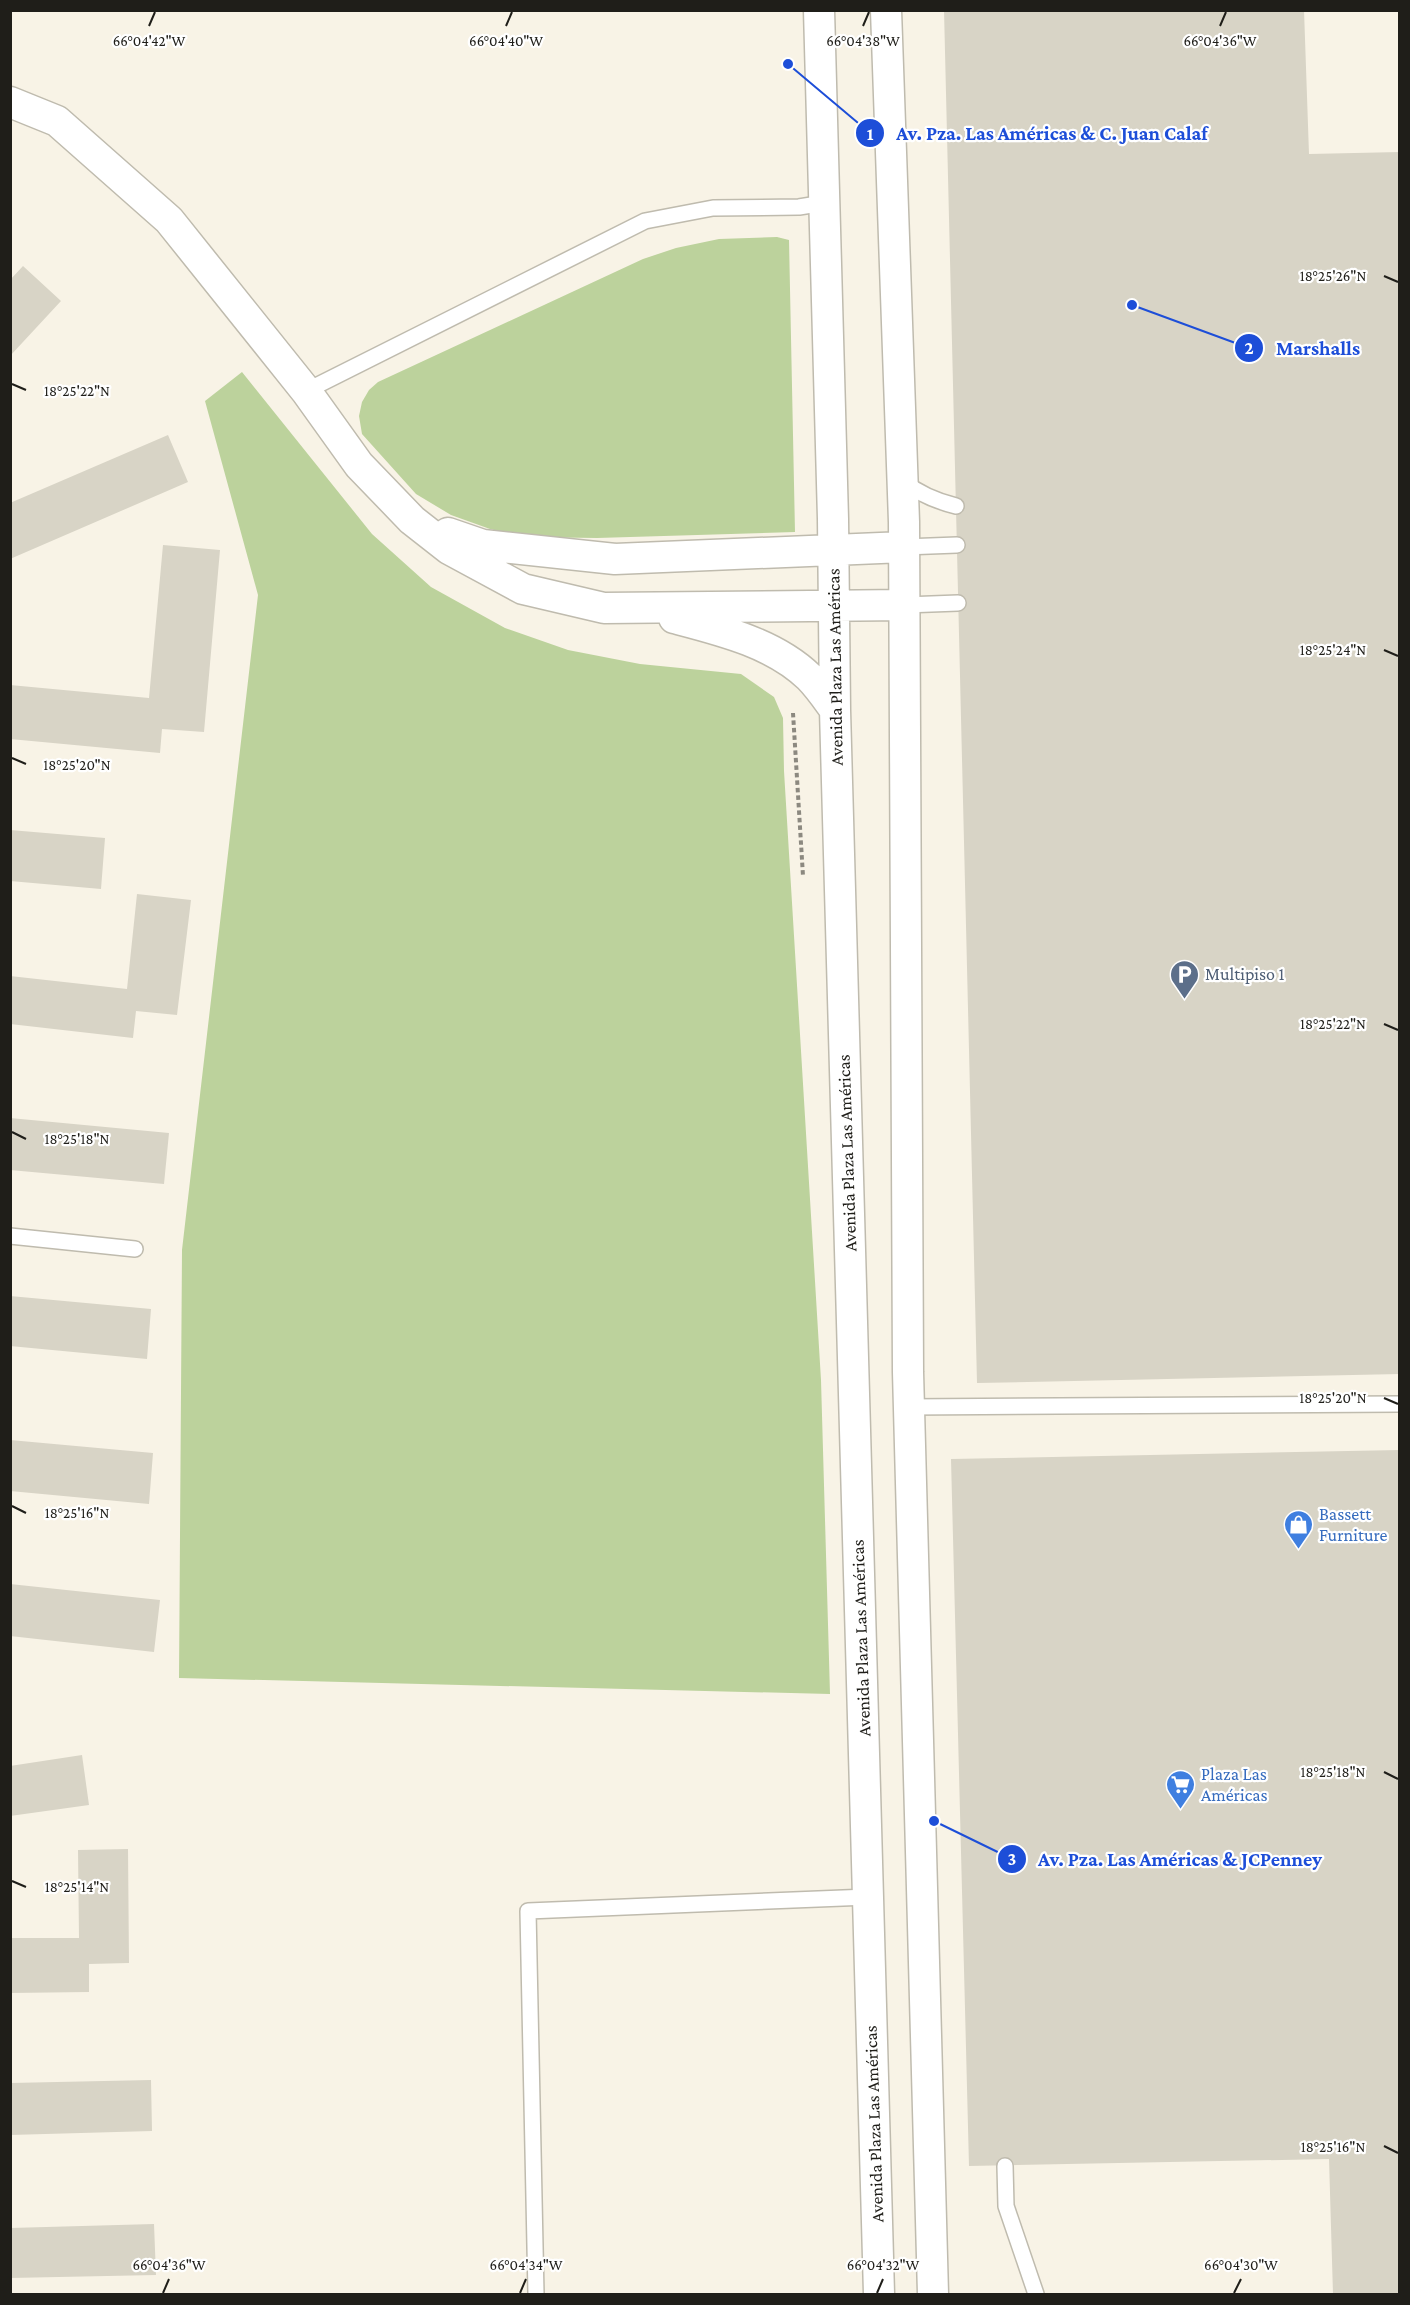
<svg xmlns="http://www.w3.org/2000/svg" width="1410" height="2305" viewBox="0 0 1410 2305" font-family="'Crimson Pro',serif">
	<style>
		.green { fill: #bcd29c }
		.building { fill: #d8d4c6 }
		.lines { fill: none; stroke-linecap: round; stroke-linejoin: round }
		.lane-casing { stroke: #bfbbae; stroke-width: 18 }
		.street-casing { stroke: #bfbbae; stroke-width: 33 }
		.path { stroke: #8c8980; stroke-width: 4; stroke-dasharray: 4.5 3; stroke-linecap: butt }
		.lane { stroke: #fff; stroke-width: 15 }
		.street { stroke: #fff; stroke-width: 30 }
		.ticks { fill: none; stroke: #1f1e19; stroke-width: 2 }
		.labels { text-anchor: middle; dominant-baseline: central; stroke-width: 4.5; stroke-linejoin: round; paint-order: stroke }
		.street-label { font-size: 18px; fill: #1f1e19; stroke: #fff }
		.service-label { font-size: 18px; fill: #4e5e75; stroke: #fff; text-anchor: start }
		.shop-label { font-size: 18px; fill: #366cbe; stroke: #fff; text-anchor: start }
		.ticks-label { font-size: 15px; text-anchor: middle; fill: #1f1e19; stroke: #fff; stroke-width: 4.5; stroke-linejoin: round; paint-order: stroke }
		.leader { fill: none; stroke: #1d4ed8; stroke-width: 2 }
		.callout-dot { fill: #1d4ed8; stroke: #fff; stroke-width: 2 }
		.mark-label { font-size: 18px; text-anchor: middle; font-weight: bold; fill: #fff }
		.callout-label { font-size: 20px; text-anchor: middle; font-weight: bold; fill: #1d4ed8; stroke: #fff; stroke-width: 4.5; stroke-linejoin: round; paint-order: stroke }
	</style>
	<rect width="100%" height="100%" fill="#f8f3e6"/>
	<path class="green" d="M777,237L789,240L795,532L597,538L522,537L490,529L451,515L416,494L362,434L359,416L362,402L369,390L378,382L643,259L676,248L719,239Z
		M242,372L372,534L431,587L505,628L568,650L640,664L741,674L774,697L783,718L784,771L821,1380L830,1694L179,1678L182,1250L258,595L205,401Z"/>
	<path class="building" d="M944,10H1304L1309,154L1400,152V1374L977,1383Z
		M23,266L61,301L10,356V280Z
		M168,435L188,482L10,559V503Z
		M163,545L220,550L204,732L162,729L160,753L10,739V685L149,698Z
		M10,830L105,838L101,889L10,881Z
		M137,894L191,900L177,1015L136,1011L133,1038L10,1024V976L127,989Z
		M10,1118L169,1133L164,1184L10,1170Z
		M10,1296L151,1309L147,1359L10,1346Z
		M10,1440L153,1453L149,1504L10,1491Z
		M1400,1450V2294H1333L1329,2159L969,2166L951,1459Z
		M10,1584L160,1600L154,1652L10,1636Z
		M82,1755L89,1805L10,1816V1766Z
		M128,1849L129,1963L89,1964V1992L10,1993V1938H79L78,1850Z
		M151,2080L152,2131L10,2135V2083Z
		M154,2224L156,2275L10,2278V2228Z"/>
	<g class="lines">
		<defs>
			<path id="lane" d="M306,391L645,221L713,208L799,207L824,203
				M903,481C919,494 936,501 956,506
				M904,547L957,545
				M905,605L958,603
				M10,1236L135,1249
				M909,1407L1400,1404
				M1005,2166L1006,2206L1036,2294
				M536,2294L528,1911L868,1897"/>
			<path id="street" d="M819,10L833,519L835,710L879,2294
				M886,10L904,522L908,1372L933,2294
				M10,102L57,121L169,220L306,391L359,465L412,520L449,549L523,589L604,608L905,605
				M448,533L483,545L615,559L904,547
				M674,618C720,630 774,643 809,677C819,687 827,699 835,710"/>
		</defs>
		<use href="#lane" class="lane-casing"/>
		<use href="#street" class="street-casing"/>
		<path class="path" d="M793,713L803,876"/>
		<use href="#lane" class="lane"/>
		<use href="#street" class="street"/>
	</g>
	<path class="ticks" d="M149,26L155,12M506,26L512,12M863,26L869,12M1220,26L1226,12M1384,276L1398,282M12,384L26,390M1384,650L1398,656M12,758L26,764M1384,1024L1398,1030M12,1132L26,1139M1384,1398L1398,1404M12,1506L26,1513M1384,1772L1398,1779M12,1881L26,1887M1384,2146L1398,2153M163,2293L169,2279M520,2293L526,2279M877,2293L883,2279M1234,2293L1241,2279"/>
	<defs>
		<symbol id="parking-pin" viewBox="-11 -11 22 30"><path d="M0 17L-7.5 6A9.5 9.5 0 1 1 7.5 6Z" fill="#5c6f8a" stroke="#fff"/><path d="M-3.5-5.5H1a3.5 3.5 0 0 1 0 7H-1V5.5H-3.5ZM-1-3.4V-.6H.8a1.4 1.4 0 0 0 0-2.8Z" fill="#fff"/></symbol>
		<symbol id="shop-pin" viewBox="-11 -11 22 30"><path d="M0 17L-7.5 6A9.5 9.5 0 1 1 7.5 6Z" fill="#3f7fe0" stroke="#fff"/><path d="M-5-2.5h2.3a2.7 3.5 0 0 1 5.4 0H5L5.5 6h-11ZM-1.5-2.5h3a1.5 2.3 0 0 0-3 0Z" fill="#fff"/></symbol>
		<symbol id="supermarket-pin" viewBox="-11 -11 22 30"><path d="M0 17L-7.5 6A9.5 9.5 0 1 1 7.5 6Z" fill="#3f7fe0" stroke="#fff"/><path d="M-6-5.5h2.5l.6 2H6L4.5 2H-2.5L-4.4-4H-6ZM-1.5 3.2a1.3 1.3 0 1 0 .1 0ZM3 3.2a1.3 1.3 0 1 0 .1 0Z" fill="#fff"/></symbol>
	</defs>
	<g fill-rule="evenodd">
		<use href="#parking-pin" x="1168" y="958" width="33" height="45"/>
		<use href="#shop-pin" x="1282" y="1508" width="33" height="45"/>
		<use href="#supermarket-pin" x="1164" y="1768" width="33" height="45"/>
	</g>
	<g class="labels">
		<g class="street-label">
			<text transform="translate(835 667) rotate(-91)">Avenida Plaza Las Américas</text>
			<text transform="translate(847 1153) rotate(-92)">Avenida Plaza Las Américas</text>
			<text transform="translate(861 1638) rotate(-92)">Avenida Plaza Las Américas</text>
			<text transform="translate(874 2124) rotate(-92)">Avenida Plaza Las Américas</text>
		</g>
		<g class="service-label">
			<text x="1205" y="974">Multipiso 1</text>
		</g>
		<g class="shop-label">
			<text x="1319" y="1514">Bassett<tspan x="1319" dy="21">Furniture</tspan></text>
			<text x="1201" y="1774">Plaza Las<tspan x="1201" dy="21">Américas</tspan></text>
		</g>
	</g>
	<g class="ticks-label">
		<text x="149" y="46">66°04'42"W</text>
		<text x="506" y="46">66°04'40"W</text>
		<text x="863" y="46">66°04'38"W</text>
		<text x="1220" y="46">66°04'36"W</text>
		<text x="1333" y="281">18°25'26"N</text>
		<text x="77" y="396">18°25'22"N</text>
		<text x="1333" y="655">18°25'24"N</text>
		<text x="77" y="770">18°25'20"N</text>
		<text x="1333" y="1029">18°25'22"N</text>
		<text x="77" y="1144">18°25'18"N</text>
		<text x="1333" y="1403">18°25'20"N</text>
		<text x="77" y="1518">18°25'16"N</text>
		<text x="1333" y="1777">18°25'18"N</text>
		<text x="77" y="1892">18°25'14"N</text>
		<text x="1333" y="2152">18°25'16"N</text>
		<text x="169" y="2270">66°04'36"W</text>
		<text x="526" y="2270">66°04'34"W</text>
		<text x="883" y="2270">66°04'32"W</text>
		<text x="1241" y="2270">66°04'30"W</text>
	</g>
	<path class="leader" d="M788 64L870 133M1132 305L1249 348M934 1821L1012 1859"/>
	<g class="callout-dot">
		<circle cx="788" cy="64" r="6"/>
		<circle cx="1132" cy="305" r="6"/>
		<circle cx="934" cy="1821" r="6"/>
		<circle cx="870" cy="133" r="15"/>
		<circle cx="1249" cy="348" r="15"/>
		<circle cx="1012" cy="1859" r="15"/>
	</g>
	<g class="mark-label">
		<text x="870" y="140">1</text>
		<text x="1249" y="354">2</text>
		<text x="1012" y="1865">3</text>
	</g>
	<g class="callout-label">
		<text x="1052" y="140">Av. Pza. Las Américas &amp; C. Juan Calaf</text>
		<text x="1318" y="355">Marshalls</text>
		<text x="1180" y="1866">Av. Pza. Las Américas &amp; JCPenney</text>
	</g>
	<rect width="1410" height="2305" fill="none" stroke="#1f1e19" stroke-width="24"/>
</svg>
